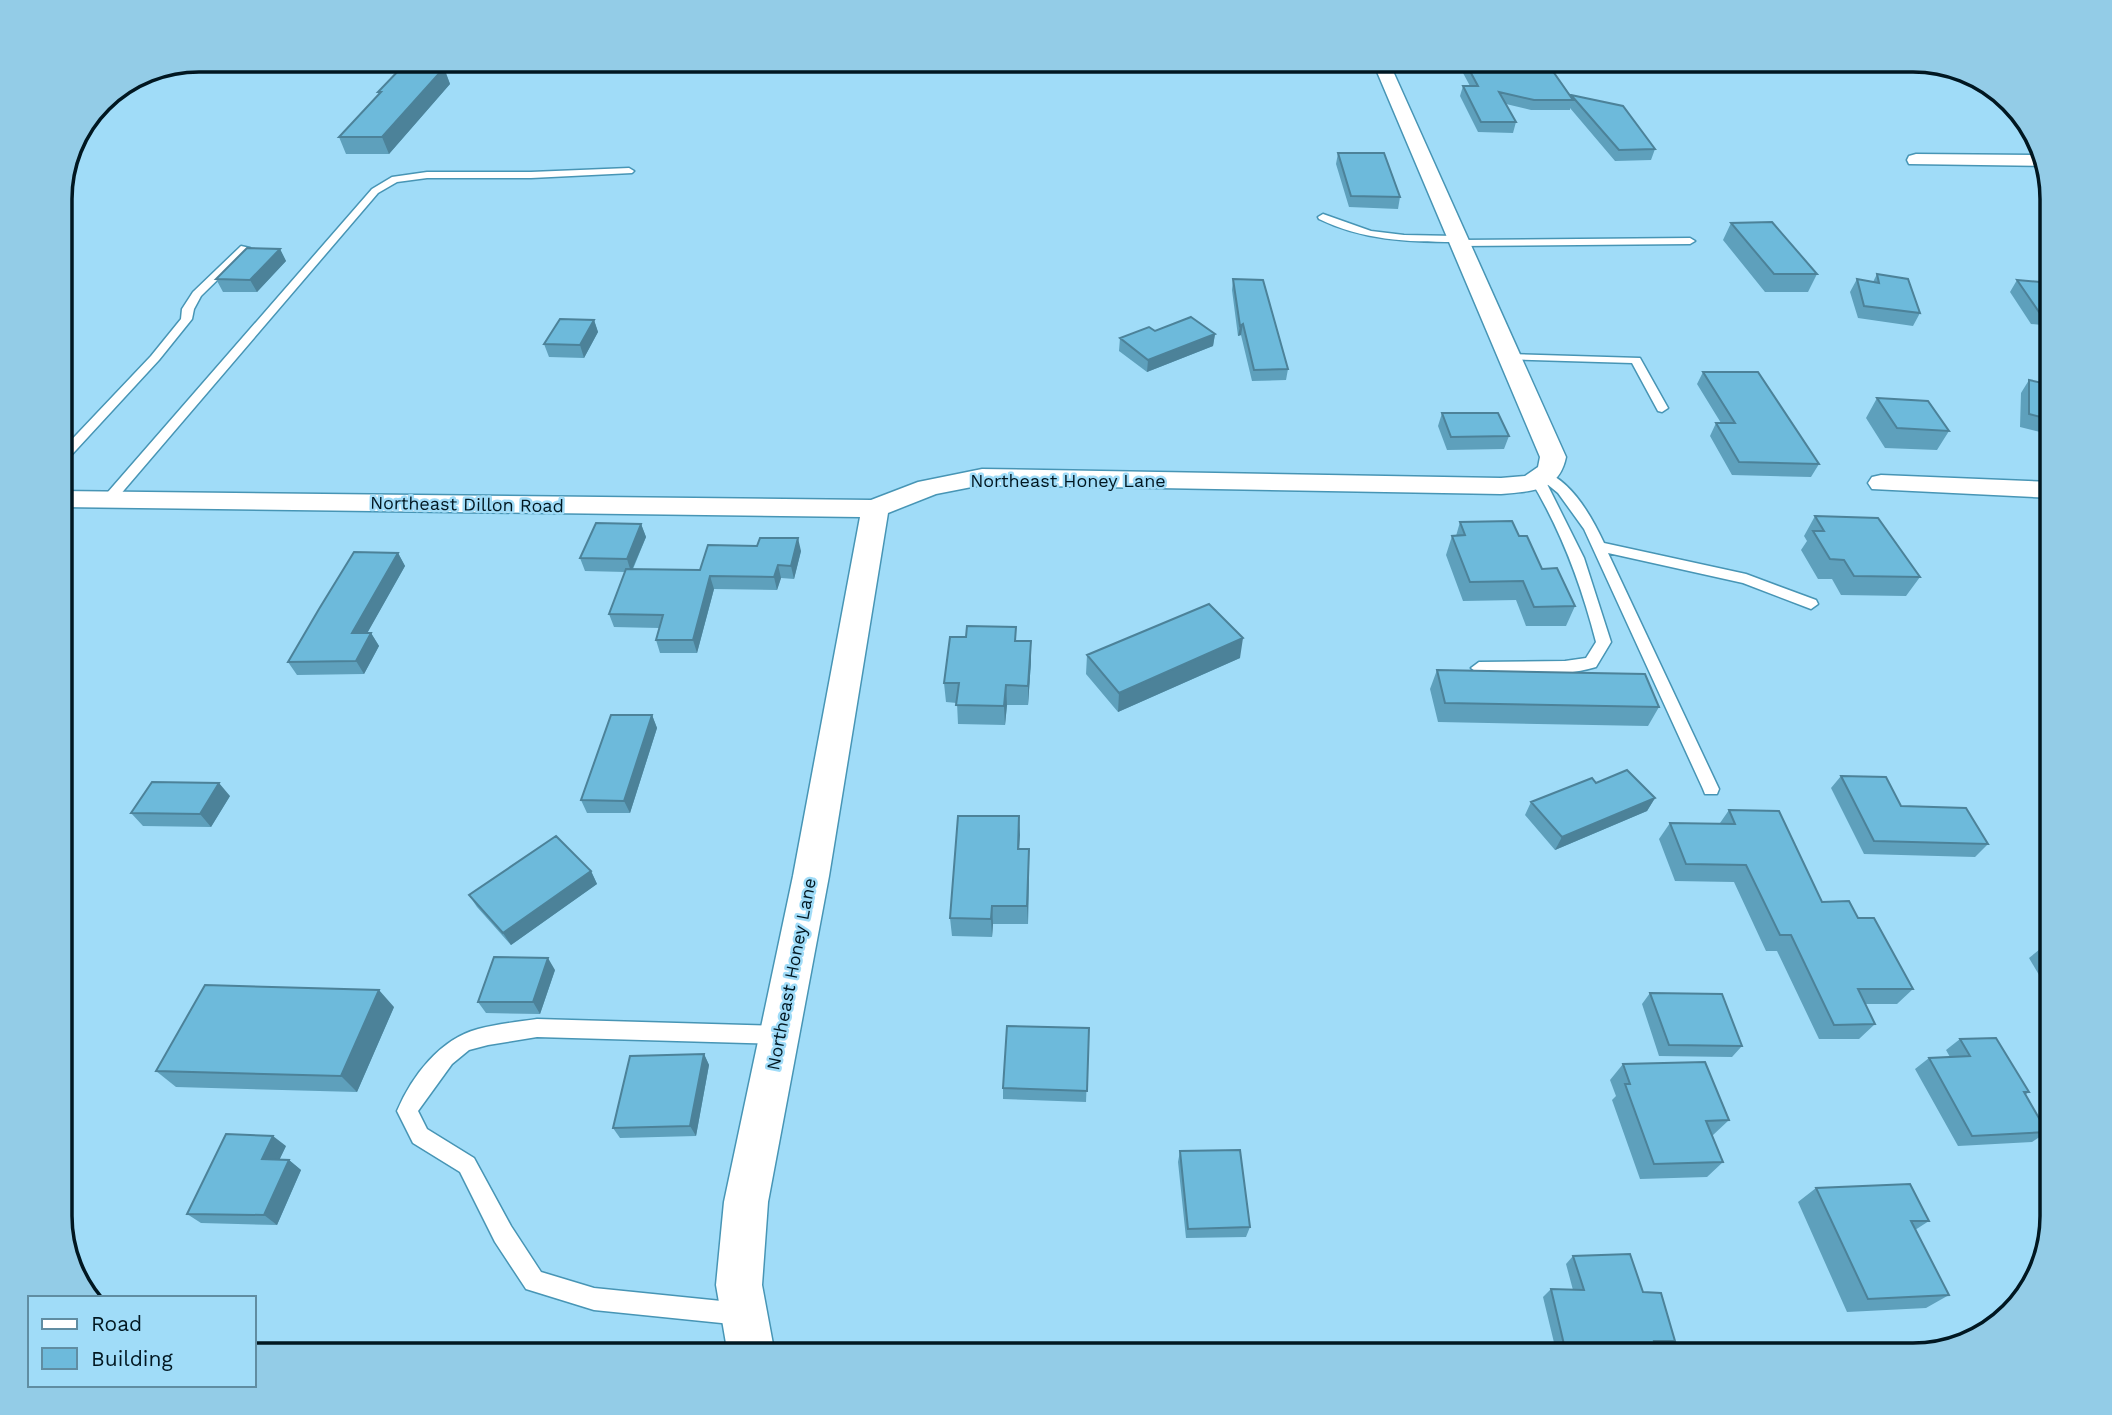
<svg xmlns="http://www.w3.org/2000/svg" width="2112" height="1415" viewBox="0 0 2112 1415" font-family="'Work Sans',sans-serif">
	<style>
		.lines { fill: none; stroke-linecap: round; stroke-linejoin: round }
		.service-casing { stroke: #4795b5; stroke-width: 3 }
		.minor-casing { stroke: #4795b5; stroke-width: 3 }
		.service { fill: #fff; fill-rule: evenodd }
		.minor { fill: #fff; fill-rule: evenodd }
		.wall { fill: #5ea0bc }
		.shaded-wall { fill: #4c8299 }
		.building { fill: #6dbadb; stroke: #4c8299; stroke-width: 2 }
		.labels { text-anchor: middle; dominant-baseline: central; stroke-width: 5; stroke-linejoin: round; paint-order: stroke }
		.street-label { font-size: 18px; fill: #011721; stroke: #a0dcf8 }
		.rim { fill: none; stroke: #011721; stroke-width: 3.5 }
	</style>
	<rect width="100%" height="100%" fill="#a0dcf8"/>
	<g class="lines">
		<defs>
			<path id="service" d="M629,168L634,171L632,173L531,178H427L397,182L378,193L113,503H103L101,500L372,189L392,177L427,172H531Z
				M1323,214L1371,231L1404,235L1456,236L1460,240L1690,238L1695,241L1690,244L1458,246L1454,242C1407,242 1362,240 1319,219L1318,217Z
				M241,246L250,248L201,296L194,309L192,319L159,360L65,462L60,463V452L151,356L181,319L182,309L193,292Z
				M1508,354L1640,358L1668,408L1662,412L1658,411L1632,363L1504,359V355Z
				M1543,471C1571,480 1592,517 1604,543L1746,574L1816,600L1818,604L1811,609L1743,583L1608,553L1719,789L1717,794H1705L1703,789L1584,529L1558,493L1547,484L1584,558L1611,642L1596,667C1560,678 1517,673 1479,674L1471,668L1479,662L1565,661L1586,658L1596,642C1581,584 1561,530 1530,479Z
				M537,1019L779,1026L786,1029L789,1035L786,1041L779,1044L537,1037L488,1045L469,1050L452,1064L418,1111L427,1129L474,1158L511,1226L541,1272L594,1288L741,1303L749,1306L752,1314L749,1322L741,1325L594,1310L526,1289L495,1242L460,1172L413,1143L397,1111C412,1076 440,1039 478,1029C497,1024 517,1022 537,1019Z"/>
			<path id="minor" d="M1372,60H1388L1566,457C1559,492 1531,491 1501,494L982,485L936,494L888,513L829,876L768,1202L762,1285L775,1355H728L716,1285L724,1202L793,876L860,517L60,507V491L871,500L918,482L982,469L1501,478L1525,476L1538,467L1540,457Z
				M1916,154L2042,155L2045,166L1909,164L1907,160L1909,156Z
				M1881,475L2052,482V498L1872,489L1868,483L1872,477Z"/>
		</defs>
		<use href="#service" class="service-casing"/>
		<use href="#minor" class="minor-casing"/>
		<use href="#service" class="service"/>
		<use href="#minor" class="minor"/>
	</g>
	<path class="wall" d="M1456,60H1545L1571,96V95L1655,149L1651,160L1615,161L1570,108V110H1531L1506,104L1516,122L1513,133L1478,132L1460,96L1463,86H1470Z
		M444,68L450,84L389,154H346L339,137L379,95L378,92Z
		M1338,153L1400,197L1398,209L1349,207L1336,164Z
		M1731,223L1817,274L1808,292H1765L1723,240Z
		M280,249L286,261L257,292H223L216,279Z
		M1877,274L1920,313L1913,326L1858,318L1850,292L1857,279L1873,282Z
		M1233,279L1288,369L1286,380L1252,381L1241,335L1238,336L1232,290Z
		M2017,280L2052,283V326L2031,324L2010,292Z
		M594,320L598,332L584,358L549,357L544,344Z
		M1155,331L1215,334L1213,346L1147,372L1119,351L1120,338Z
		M1703,372L1819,464L1811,477L1732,475L1710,436L1716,423H1721L1697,384Z
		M2029,380L2052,385V435L2020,427L2021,393Z
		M1877,398L1949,431L1937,450L1885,448L1866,418Z
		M1442,413L1509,436L1504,449L1447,450L1438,426Z
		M1815,516L1920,577L1906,596L1841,595L1832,579H1818L1801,550L1807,541L1804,536Z
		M1460,522L1519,536L1542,569L1575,606L1566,626H1526L1516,600L1463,601L1446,555L1452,536H1456Z
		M641,524L646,537L633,569L700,570L801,551L794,579L781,578L777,590L714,589L697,653H660L656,640L659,628L614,627L609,614L625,572L585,571L580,558Z
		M398,553L405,566L367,633H371L379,646L364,674L297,675L288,662Z
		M1017,641H1031V661L1028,705H1007L1005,725L958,724L957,703L946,702L944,683Z
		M1087,655L1240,658L1118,712L1086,674Z
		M1437,670L1659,707L1648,726L1438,722L1430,689Z
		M652,715L657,728L630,813H587L581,800Z
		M1841,776L1901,806L1988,844L1975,857L1864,854L1831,788Z
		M1596,783L1655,798L1647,811L1555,850L1525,815L1531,802Z
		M230,796L211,827L143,826L131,813Z
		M1729,810L1822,902L1858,918L1913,989L1897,1004H1865L1875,1024L1859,1039H1819L1777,951H1766L1734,882L1675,881L1659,839L1670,823H1720Z
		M1019,816V849H1029L1028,924H993L992,937L952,936L950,918Z
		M591,871L597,884L511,945L477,907L469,895Z
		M2050,941H2052V997L2029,958Z
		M555,970L540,1014L486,1013L478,1002Z
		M1650,993L1742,1046L1732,1057L1659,1056L1642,1004Z
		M394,1007L357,1092L176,1087L156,1071Z
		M1089,1028L1086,1102L1003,1099V1088Z
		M1960,1039L2029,1092L2025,1095L2047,1132L2032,1142L1958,1146L1915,1069L1929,1058L1950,1057L1946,1050Z
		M2050,1046H2052V1069L2043,1052Z
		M704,1054L709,1065L696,1136L620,1138L613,1128Z
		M1623,1064L1729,1120L1712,1136L1723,1162L1707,1177L1640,1179L1612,1100L1616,1096L1610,1080Z
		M286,1146L279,1160H289L301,1170L277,1225L201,1223L187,1214Z
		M1180,1151L1250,1227L1246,1237L1186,1238L1178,1162Z
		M1816,1188L1929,1221L1915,1230L1949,1295L1926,1308L1847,1312L1798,1202Z
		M1573,1256L1643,1292L1675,1341L1665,1348H1656L1658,1355H1557L1543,1297L1551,1289L1573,1290L1566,1264Z"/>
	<path class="shaded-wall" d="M444,68L450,84L389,154L382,137Z
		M280,249L286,261L257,292L250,280Z
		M594,320L598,332L584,358L580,345Z
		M1243,324L1241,335L1238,336L1240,326Z
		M1215,334L1213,346L1147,372L1148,360Z
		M641,524L646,537L631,572L627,559Z
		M798,538L801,551L794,579L791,566Z
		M398,553L405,566L360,646L352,633Z
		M778,565L781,578L777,590L774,577Z
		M710,576L714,589L697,653L693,640Z
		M371,633L379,646L364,674L356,661Z
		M1243,638L1240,658L1118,712L1119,693Z
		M1031,641V661L1028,705V686Z
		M1006,685L1007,705L1005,725L1004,706Z
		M652,715L657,728L630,813L624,801Z
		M219,783L230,796L211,827L200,814Z
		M1655,798L1647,811L1555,850L1562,837Z
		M1019,816L1020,835L1018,868V849Z
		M1029,849V868L1028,924L1027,906Z
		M591,871L597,884L511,945L503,933Z
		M992,906L993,924L992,937L991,919Z
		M548,958L555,970L540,1014L533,1002Z
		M379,990L394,1007L357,1092L341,1076Z
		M704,1054L709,1065L696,1136L690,1126Z
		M273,1136L286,1146L275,1169L262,1159Z
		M289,1160L301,1170L277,1225L264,1215Z"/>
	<path class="building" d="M1464,60H1545L1573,100H1534L1499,92L1516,122H1481L1463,86H1478Z
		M401,68H444L382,137H339L381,92H378Z
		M1571,95L1623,106L1655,149L1619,150Z
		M1338,153H1384L1400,197L1351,196Z
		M1772,222L1817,274H1774L1731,223Z
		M247,248L280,249L250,280L216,279Z
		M1877,274L1908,279L1920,313L1864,306L1857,279L1879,283Z
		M1233,279L1263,280L1288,369L1254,370L1243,324L1240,326Z
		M2017,280L2052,283V313L2039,312Z
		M1191,317L1215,334L1148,360L1120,338L1149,327L1155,331Z
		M560,319L594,320L580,345L544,344Z
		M1703,372H1758L1819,464L1739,462L1716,423H1735Z
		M2029,380L2052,385V420L2029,414Z
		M1877,398L1928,401L1949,431L1897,428Z
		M1442,413H1498L1509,436L1451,437Z
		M1815,516L1878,518L1920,577L1854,576L1844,560L1830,559L1813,531H1824Z
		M1512,521L1519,536H1527L1542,569L1557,568L1575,606L1534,607L1523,581L1470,582L1452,536L1465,535L1460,522Z
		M596,523L641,524L627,559L580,558Z
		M760,538H798L791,566L778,565L774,577L710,576L693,640H656L663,615L609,614L626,569L700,570L708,545L757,546Z
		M354,552L398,553L352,633H371L356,661L288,662L319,609Z
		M1209,604L1243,638L1119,693L1087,655Z
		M967,626L1016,627L1015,641H1031L1028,686L1006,685L1004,706L956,705L959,683H944L950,637H966Z
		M1437,670L1645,674L1659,707L1445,703Z
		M611,715H652L624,801L581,800Z
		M1627,770L1655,798L1562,837L1531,802L1592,778L1596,783Z
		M1841,776L1886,777L1901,806L1966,808L1988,844L1874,841Z
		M152,782L219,783L200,814L131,813Z
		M1729,810L1779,811L1822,902L1849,901L1858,918H1874L1913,989H1858L1875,1024L1834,1025L1791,935H1780L1746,865L1686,864L1670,823L1735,824Z
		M958,816H1019L1018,849H1029L1027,906H992L991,919L950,918Z
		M556,836L591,871L503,933L469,895Z
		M494,957L548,958L533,1002H478Z
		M205,985L379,990L341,1076L156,1071Z
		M1650,993L1722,994L1742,1046L1669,1045Z
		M1007,1026L1089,1028L1087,1091L1003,1088Z
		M1996,1038L2029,1092H2024L2047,1132L1972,1136L1929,1058L1970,1056L1960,1039Z
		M704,1054L690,1126L613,1128L630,1056Z
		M1705,1062L1729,1120L1706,1121L1723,1162L1654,1164L1625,1084H1630L1623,1064Z
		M226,1134L273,1136L262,1159L289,1160L264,1215L187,1214Z
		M1240,1150L1250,1227L1188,1229L1180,1151Z
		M1910,1184L1929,1221H1911L1949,1295L1868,1299L1816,1188Z
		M1630,1254L1643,1292L1661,1293L1675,1341H1654L1658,1355L1566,1353L1551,1289L1584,1290L1573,1256Z"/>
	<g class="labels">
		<g class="street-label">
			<text x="1068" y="480">Northeast Honey Lane</text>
			<text transform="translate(467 504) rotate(1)">Northeast Dillon Road</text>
			<text transform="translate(791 974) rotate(-79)">Northeast Honey Lane</text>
		</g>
	</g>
	<path d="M0 0H2112V1415H0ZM199 72H1913A127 127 0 0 1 2040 199V1216A127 127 0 0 1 1913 1343H199A127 127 0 0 1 72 1216V199A127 127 0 0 1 199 72Z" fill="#93cce7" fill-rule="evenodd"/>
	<path class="rim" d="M199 72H1913A127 127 0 0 1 2040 199V1216A127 127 0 0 1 1913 1343H199A127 127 0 0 1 72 1216V199A127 127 0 0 1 199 72Z"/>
	<rect x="28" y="1296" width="228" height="91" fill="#a0dcf8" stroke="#608da2" stroke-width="2"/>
	<rect x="42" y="1319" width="35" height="10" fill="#ffffff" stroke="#608da2" stroke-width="2"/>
	<text x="91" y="1331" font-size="21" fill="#011721">Road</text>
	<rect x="42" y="1348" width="35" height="21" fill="#6dbadb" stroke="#608da2" stroke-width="2"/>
	<text x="91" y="1366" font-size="21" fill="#011721">Building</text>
</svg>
